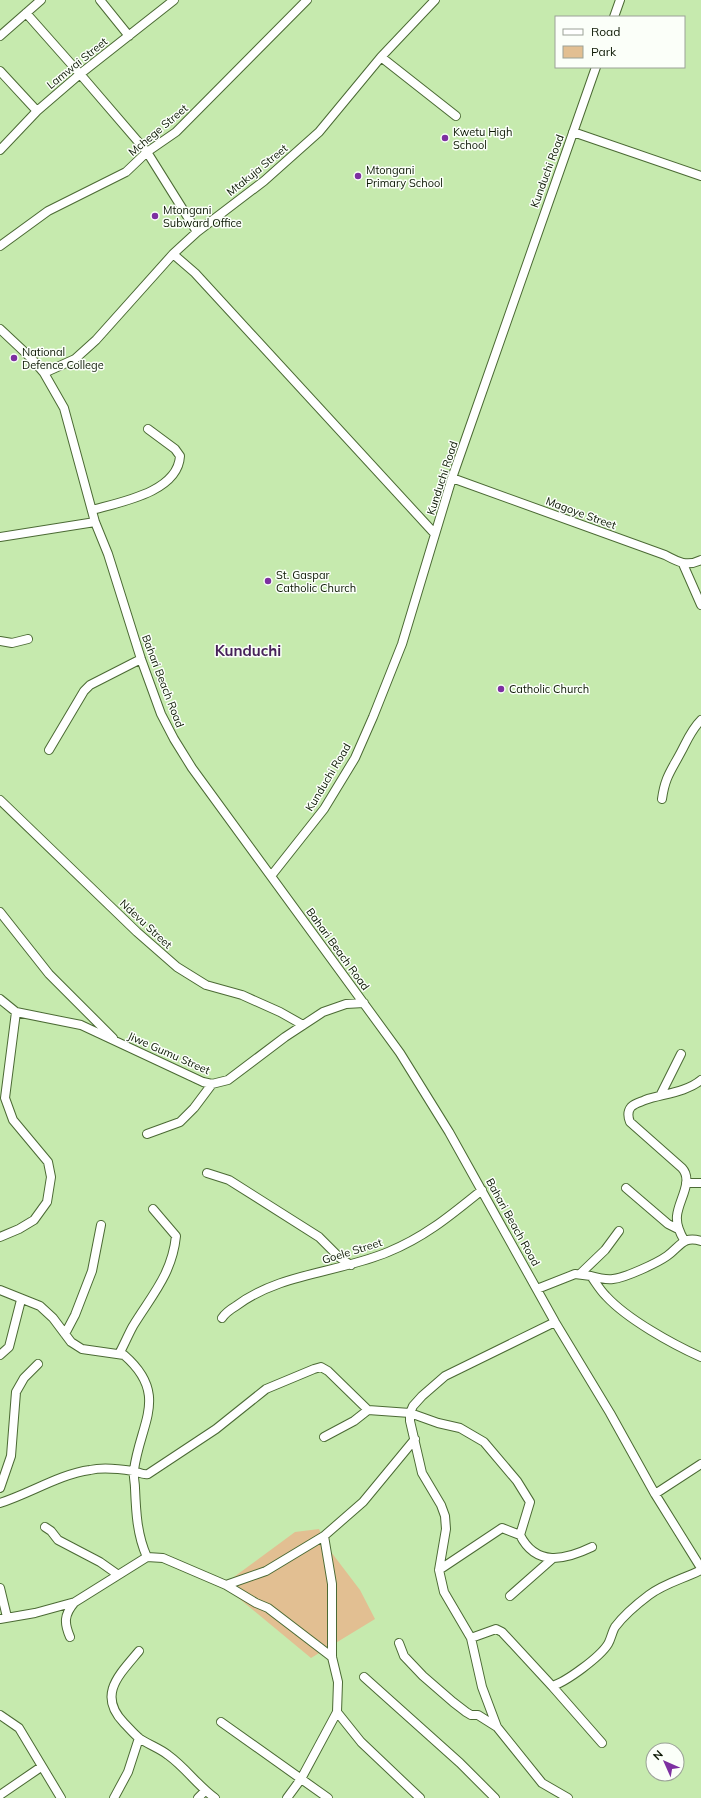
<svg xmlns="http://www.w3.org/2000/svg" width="701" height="1798" viewBox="0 0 701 1798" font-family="Mulish,sans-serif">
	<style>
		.green { fill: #e2bf92 }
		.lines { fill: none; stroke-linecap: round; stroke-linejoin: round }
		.minor-casing { stroke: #4b6a34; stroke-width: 10 }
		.minor { stroke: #fff; stroke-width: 8 }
		.poi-dot { fill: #7d30a1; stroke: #fbfff9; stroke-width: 1.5 }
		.labels { text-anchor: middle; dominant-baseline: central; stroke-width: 3; stroke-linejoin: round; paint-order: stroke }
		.street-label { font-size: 11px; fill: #0b1703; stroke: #fbfff9 }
		.poi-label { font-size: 11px; fill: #0b1703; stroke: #fbfff9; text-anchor: start }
		.district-label { font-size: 15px; font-weight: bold; fill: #462259; stroke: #fbfff9 }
	</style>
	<rect width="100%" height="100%" fill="#c6eaae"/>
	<path class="green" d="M319,1529L325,1544L360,1590L375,1619L311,1658L223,1585L295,1532Z"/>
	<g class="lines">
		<defs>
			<path id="minor" d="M100,0L129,36
				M26,13L80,74L147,152L197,232
				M614,17L620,0
				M0,36L41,0
				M381,57L456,116
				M0,71L37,111
				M573,132L701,176
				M0,150L37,111L80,74L174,0
				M0,246L48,211L126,172L147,152L176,132L307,0
				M173,254L195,273L435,534
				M0,329L32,359L44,373L64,408L95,522L108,554L141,659L161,714L174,739L192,768L400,1053L449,1132L555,1322L610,1413L655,1494L701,1568
				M44,373L75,359L96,340L173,254L197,232L264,181L319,132L381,57L435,0
				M452,478L665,555C678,562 687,567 701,560
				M92,510C121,502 178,492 180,456L175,449L148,429
				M0,537L95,522
				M683,564L701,605
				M0,641L12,643L28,639
				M49,750L84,691L90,685L141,659
				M662,799C665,777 671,771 681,752C687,741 691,730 701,720
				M0,800L137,932L177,967L206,985L242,995L280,1012L303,1025
				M271,876L324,809L355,758L373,717L402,644L452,478L596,67
				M0,912L49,974L113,1038
				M0,999L16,1012L81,1025L203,1082L212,1084L228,1080L285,1037L323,1012L346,1004L364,1003
				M661,1094L681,1054
				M147,1134L180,1122L194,1108L212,1084
				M207,1173L229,1180L319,1237L340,1258L351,1265
				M686,1183H701
				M626,1188L668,1224L678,1229
				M0,1237L19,1229L34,1220L47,1202L51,1177L48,1162L13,1120L5,1098L16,1012
				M684,1240C680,1233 676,1225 677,1216C678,1201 694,1181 682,1168L630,1122C628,1117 627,1112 631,1107C635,1103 641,1102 645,1100C663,1094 687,1092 701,1080
				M580,1274L605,1250L619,1231
				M591,1276C598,1278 605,1280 613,1279C625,1278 657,1263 667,1256C680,1247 683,1235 701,1241
				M537,1289L575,1274L591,1276C596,1283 600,1290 606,1296C627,1319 672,1344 701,1357
				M0,1290L40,1306L53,1318L71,1342L82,1349L124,1355C170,1395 140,1423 134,1470C133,1476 135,1482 135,1488C136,1512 137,1535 147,1557
				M222,1318C226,1312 231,1309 236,1306C280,1273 338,1273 388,1252C425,1237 451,1215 482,1190
				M555,1322L445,1376L422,1396L413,1406L410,1413V1421L422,1473L441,1505L445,1516L446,1529L439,1570L444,1592L471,1638L482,1687L497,1727L542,1783L568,1798
				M65,1334L75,1315L92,1271L101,1225
				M119,1354C124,1345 128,1335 133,1326C152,1295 172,1274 176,1236L153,1209
				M0,1355L9,1347L21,1300
				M324,1437L354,1421L368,1410
				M0,1488L11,1456L16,1392L24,1378L38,1364
				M655,1494L701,1464
				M0,1503C29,1494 60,1474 90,1470C103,1467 120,1469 133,1471C139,1472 142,1475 148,1474L216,1429L266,1389L314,1369L321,1367L328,1371L368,1410L410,1413L438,1423L460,1428L484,1442L517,1481L530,1502L520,1535
				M45,1527L51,1531L58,1540L100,1562L117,1574
				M439,1570L502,1528L520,1535C536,1567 565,1560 592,1547
				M226,1585L256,1603L268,1608L332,1657
				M0,1588L7,1617
				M510,1596L552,1559
				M0,1619L35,1613L75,1602L147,1557L163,1558L226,1585L266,1571L324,1536L363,1502L415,1439
				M70,1637C64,1623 64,1615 74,1603
				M471,1638L496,1629L502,1632L552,1686L602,1743
				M399,1643L404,1656L423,1676L453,1702L466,1712L471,1715H478L497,1727
				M139,1651C119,1675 97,1695 124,1723C129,1728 134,1734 139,1738C149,1745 159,1748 168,1755C186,1768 198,1786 215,1798
				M364,1677L460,1763L495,1798
				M552,1686C566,1682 600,1657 608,1644C611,1639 612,1632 615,1627C624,1615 637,1604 649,1595C665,1583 683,1579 701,1570
				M337,1712L361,1742L420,1798
				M0,1715L19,1728L61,1798
				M221,1722L328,1798
				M0,1795L41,1767
				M114,1798L128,1772L139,1738
				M198,1798L205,1791
				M287,1798L301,1779L337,1712L338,1682L332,1657V1584L324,1536"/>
		</defs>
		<use href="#minor" class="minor-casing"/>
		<use href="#minor" class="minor"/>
	</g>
	<g class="poi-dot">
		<circle cx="445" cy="138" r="4"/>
		<circle cx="358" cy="176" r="4"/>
		<circle cx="155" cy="216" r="4"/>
		<circle cx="14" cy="358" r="4"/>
		<circle cx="268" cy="581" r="4"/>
		<circle cx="501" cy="689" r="4"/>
	</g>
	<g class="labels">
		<g class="street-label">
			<text transform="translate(77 63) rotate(-39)">Lamwai Street</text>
			<text transform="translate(158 130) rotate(-40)">Mchege Street</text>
			<text transform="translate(257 170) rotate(-39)">Mtakuja Street</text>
			<text transform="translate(547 171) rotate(-70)">Kunduchi Road</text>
			<text transform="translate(442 478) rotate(-72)">Kunduchi Road</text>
			<text transform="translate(581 513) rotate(20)">Magoye Street</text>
			<text transform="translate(163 681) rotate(69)">Bahari Beach Road</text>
			<text transform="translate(328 777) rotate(-59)">Kunduchi Road</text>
			<text transform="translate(146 924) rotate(43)">Ndevu Street</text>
			<text transform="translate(338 949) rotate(54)">Bahari Beach Road</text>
			<text transform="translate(169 1053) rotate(24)">Jiwe Gumu Street</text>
			<text transform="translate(513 1222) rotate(61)">Bahari Beach Road</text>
			<text transform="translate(352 1251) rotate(-17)">Goele Street</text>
		</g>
		<g class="poi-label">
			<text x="453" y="132">Kwetu High<tspan x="453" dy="13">School</tspan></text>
			<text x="366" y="170">Mtongani<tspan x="366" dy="13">Primary School</tspan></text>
			<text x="163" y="210">Mtongani<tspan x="163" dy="13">Subward Office</tspan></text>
			<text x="22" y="352">National<tspan x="22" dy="13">Defence College</tspan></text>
			<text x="276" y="575">St. Gaspar<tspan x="276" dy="13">Catholic Church</tspan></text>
			<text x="509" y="689">Catholic Church</text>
		</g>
		<g class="district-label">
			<text x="248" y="650">Kunduchi</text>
		</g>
	</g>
	<rect x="555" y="16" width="130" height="52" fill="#fbfff9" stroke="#9ba297"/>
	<rect x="563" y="29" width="20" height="6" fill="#ffffff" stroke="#9ba297"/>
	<text x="591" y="36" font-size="12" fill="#0b1703">Road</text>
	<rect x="563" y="46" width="20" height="12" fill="#e2bf92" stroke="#9ba297"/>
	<text x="591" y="56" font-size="12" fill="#0b1703">Park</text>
	<g transform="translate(665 1762) rotate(315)"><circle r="19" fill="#fbfff9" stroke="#9ba297"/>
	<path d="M0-3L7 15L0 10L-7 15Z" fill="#7d30a1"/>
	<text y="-6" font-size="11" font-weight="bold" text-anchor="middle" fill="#0b1703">N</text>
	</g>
</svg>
